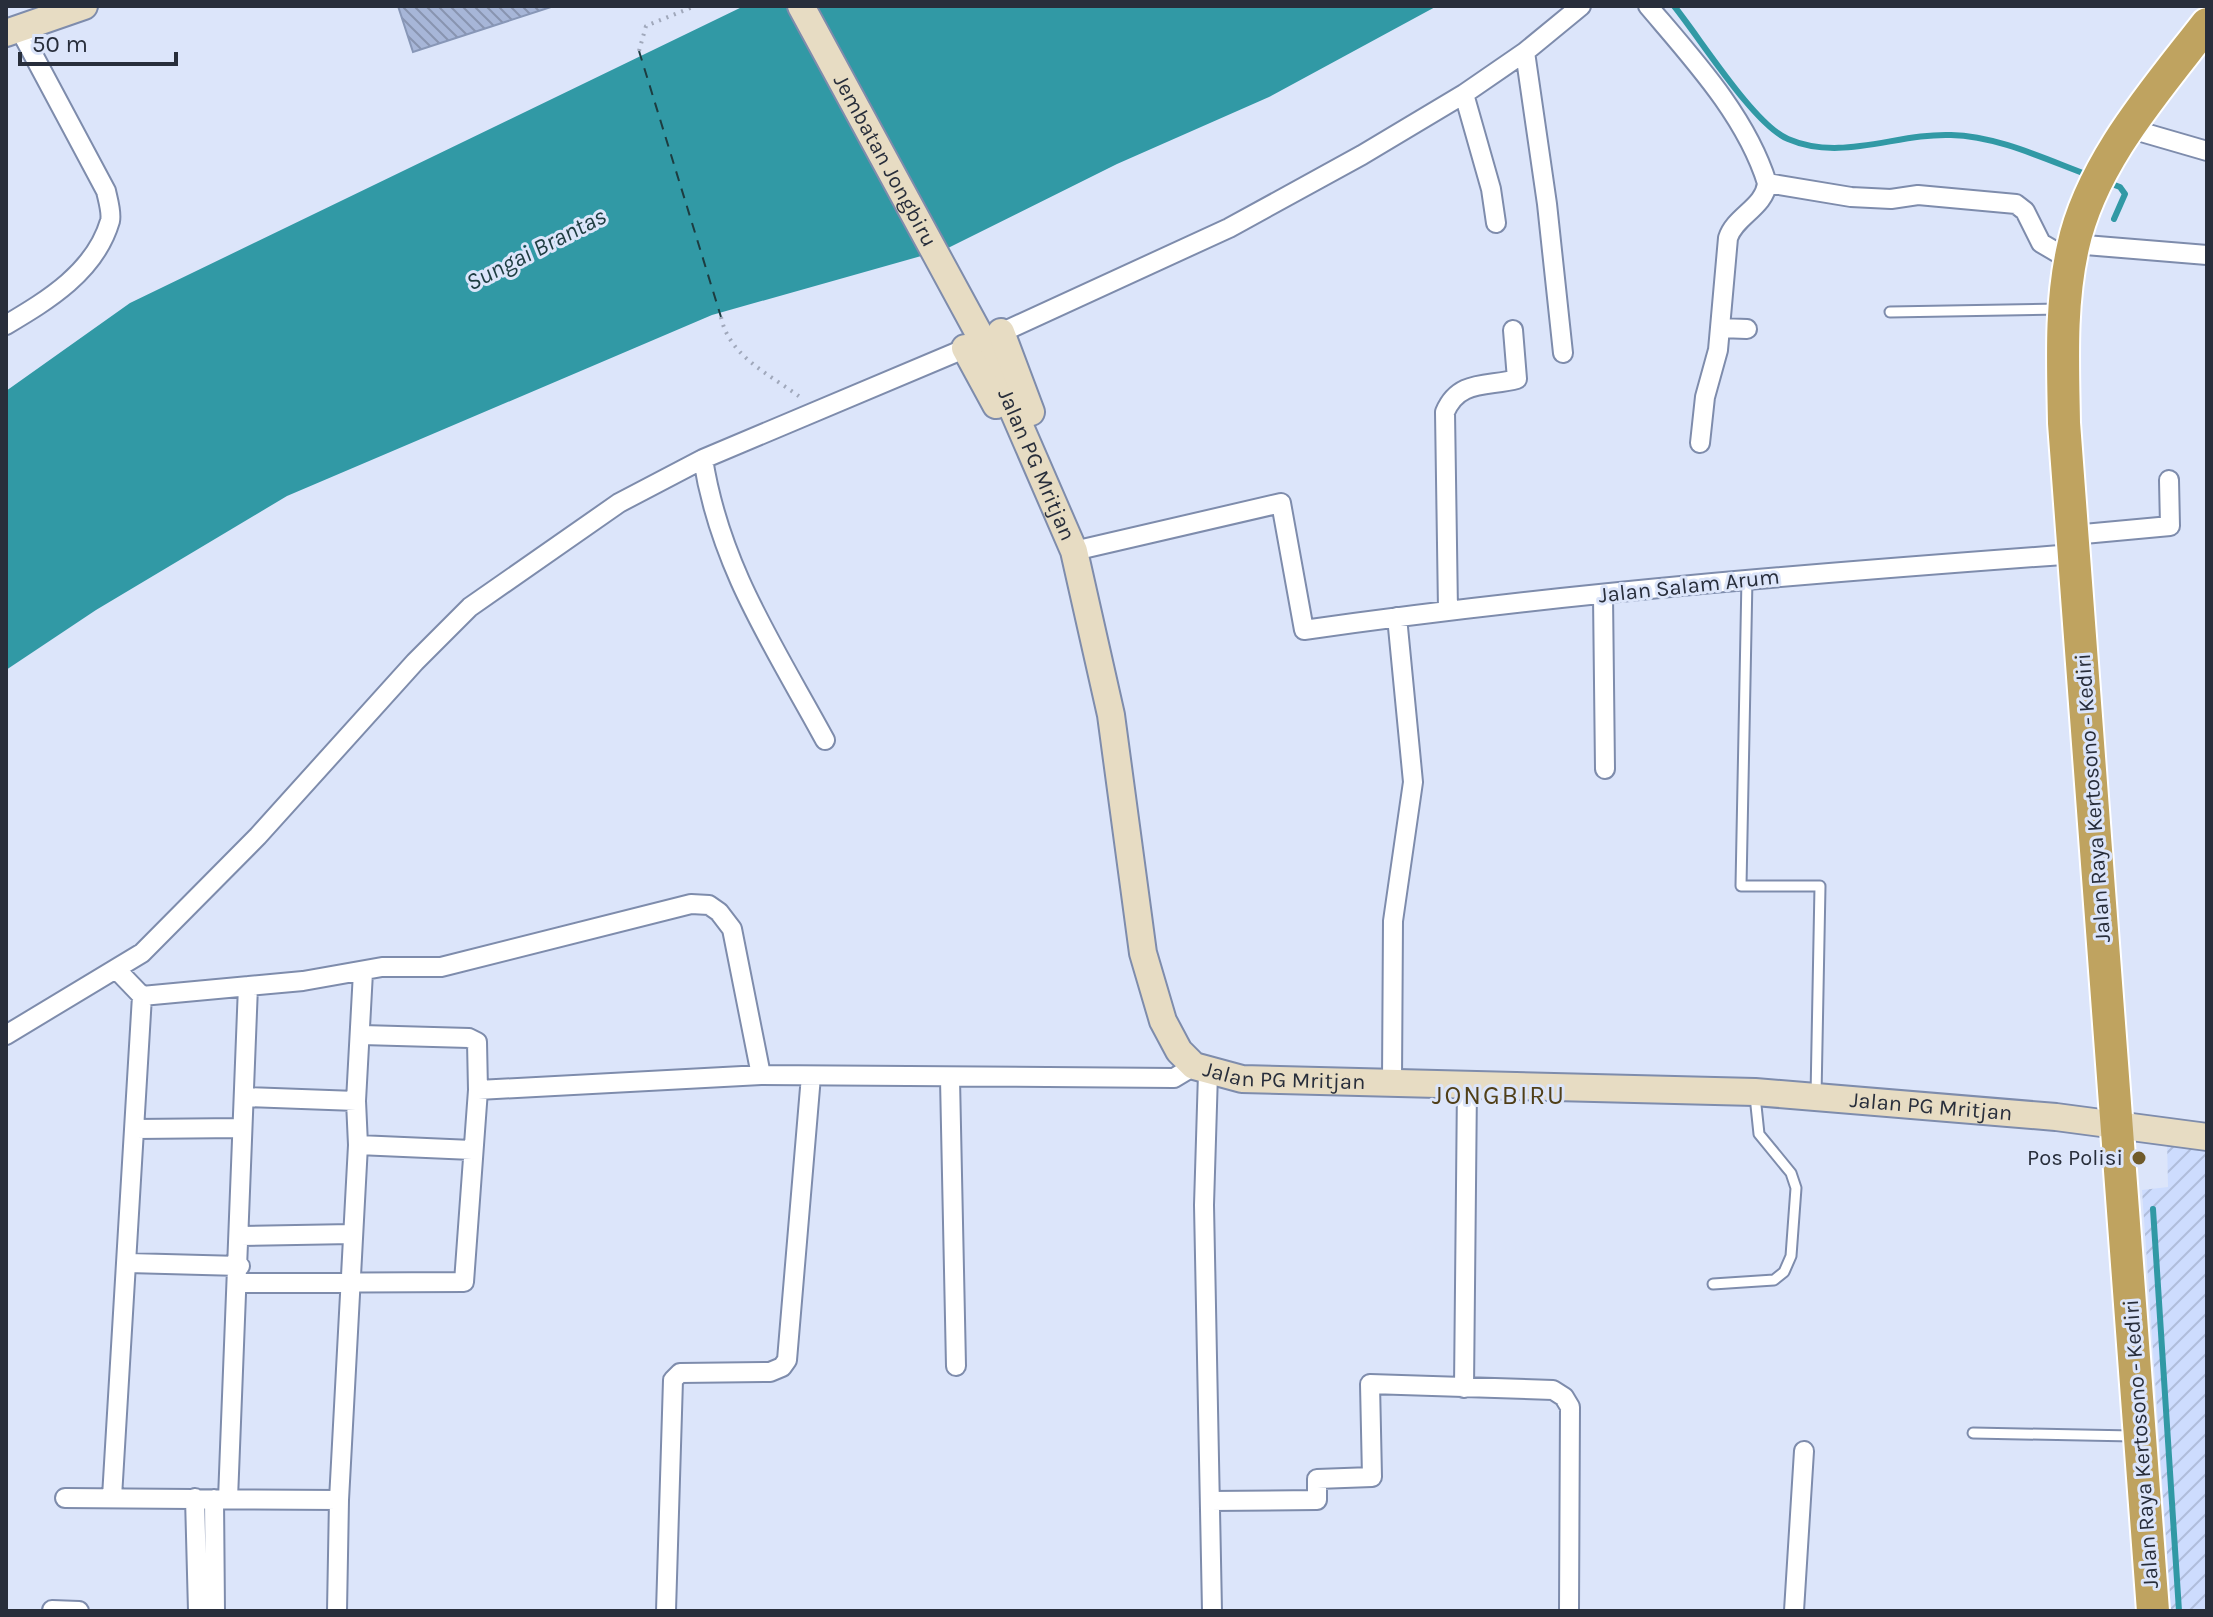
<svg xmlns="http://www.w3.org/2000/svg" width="2213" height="1617" viewBox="0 0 2213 1617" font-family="Karla,sans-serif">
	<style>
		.industrial { fill: url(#industrial-furrows) }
		.water { fill: #3199a5 }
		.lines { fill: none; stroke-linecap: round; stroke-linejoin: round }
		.stream { stroke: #3199a5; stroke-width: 6 }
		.ferry { stroke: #1d3c40; stroke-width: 2; stroke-dasharray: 10 8; stroke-linecap: butt }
		.building { fill: url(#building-back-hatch); stroke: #8897b7; stroke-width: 2 }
		.service-casing { stroke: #7e8cac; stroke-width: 13 }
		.minor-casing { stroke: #7e8cac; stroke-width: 22 }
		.secondary-casing { stroke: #7e8cac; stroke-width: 30 }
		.trunk-casing { stroke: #fff; stroke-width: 36 }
		.path { stroke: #a0a8bb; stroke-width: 4; stroke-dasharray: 2 6; stroke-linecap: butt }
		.service { stroke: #fff; stroke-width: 9 }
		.minor { stroke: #fff; stroke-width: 18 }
		.secondary { stroke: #e7dcc3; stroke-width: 26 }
		.trunk { stroke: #bfa360; stroke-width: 32 }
		.poi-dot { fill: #705b2a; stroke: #dce5fa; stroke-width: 3 }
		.labels { text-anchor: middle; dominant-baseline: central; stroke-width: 6; stroke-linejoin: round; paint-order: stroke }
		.street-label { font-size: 22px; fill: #282e3b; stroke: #dce5fa }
		.poi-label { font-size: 22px; fill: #282e3b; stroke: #dce5fa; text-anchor: end }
		.water-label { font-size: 24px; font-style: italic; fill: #1d3c40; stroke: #dce5fa }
		.quarter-label { font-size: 26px; letter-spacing: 2px; fill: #503f18; stroke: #dce5fa }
	</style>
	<defs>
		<pattern id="industrial-furrows" width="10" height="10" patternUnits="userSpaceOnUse" patternTransform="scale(2)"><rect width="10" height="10" fill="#cddcfe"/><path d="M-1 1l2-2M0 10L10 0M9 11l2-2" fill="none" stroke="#b0bddb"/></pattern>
		<pattern id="building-back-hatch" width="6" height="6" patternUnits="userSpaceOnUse" patternTransform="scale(2)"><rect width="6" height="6" fill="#a7b6d8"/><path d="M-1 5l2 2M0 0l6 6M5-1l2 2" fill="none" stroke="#8894b0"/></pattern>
	</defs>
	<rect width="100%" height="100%" fill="#dce5fa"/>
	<path class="industrial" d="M2167,1138L2207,1142V1611H2171L2142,1190L2168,1187Z"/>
	<path class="water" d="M744,6H1437L1269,97L1117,164L946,249L712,315L287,496L96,610L6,670V391L130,303Z"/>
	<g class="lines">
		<path class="stream" d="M1674,6C1700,38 1754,125 1788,139C1841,162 1897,133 1951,135C1998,136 2047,160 2091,176
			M2109,183L2120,187L2125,194L2114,219
			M2153,1209L2179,1611"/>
		<path class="ferry" d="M639,51L721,317"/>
	</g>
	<path class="building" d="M398,6H554L413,52Z"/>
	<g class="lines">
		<defs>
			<path id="service" d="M1890,312L2061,309
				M1747,578L1741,886H1820L1816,1096
				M1713,1284L1774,1280L1784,1272L1791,1256L1796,1188L1791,1173L1759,1134L1755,1096
				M1973,1433L2133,1436"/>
			<path id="minor" d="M1648,6C1693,59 1746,116 1767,183C1765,207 1735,216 1728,238L1718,350L1705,397L1700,443
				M1525,52L1547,204L1563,353
				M1464,94L1491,189L1496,223
				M2131,129L2207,151
				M1767,183L1851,197L1891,199L1918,195L2016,204L2025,211L2041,243L2070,260
				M2073,244L2207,255
				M6,325C48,300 95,272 110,221C112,213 108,200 106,191L20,30
				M1720,328L1747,329
				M703,459C720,567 774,646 825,740
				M2073,535L2170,526L2169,480
				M1074,551L1281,503L1304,630C1560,593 1817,573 2075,554
				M1603,596L1605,769
				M1448,610L1445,412C1459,379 1488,387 1517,379L1513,330
				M142,996L303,981L382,967H441L691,904L709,905L719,912L732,929L761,1075L1174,1078L1194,1066
				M6,1035L142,953L258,836L415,662L470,607L619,503L703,459L983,341L1229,228L1362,155L1464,94L1525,52L1581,6
				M1208,1073L1204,1205L1212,1611
				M950,1079L956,1366
				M1392,1081L1393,921L1413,782L1397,617
				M478,1090L761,1075
				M244,1097L356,1101
				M135,1129L242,1128
				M358,1145L472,1150
				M241,1236L352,1234
				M128,1263L240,1266
				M239,1283L464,1282L478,1090L477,1042L469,1038L362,1035
				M1464,1388L1467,1085
				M112,1497L142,996L117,970
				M65,1498L339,1500
				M195,1498L198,1611
				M214,1499L215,1611
				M228,1499L248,986
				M1210,1501L1317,1500V1479L1372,1477L1370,1384L1553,1390L1564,1397L1570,1407L1569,1611
				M52,1610L79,1611
				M337,1611L339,1500L358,1145L356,1101L363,972
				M666,1611L673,1380L680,1373L770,1372L782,1367L787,1360L811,1076
				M1794,1611L1804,1451"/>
			<g id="secondary">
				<path id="s1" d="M801,6L983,341L1074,551L1111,715L1143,953L1163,1021L1179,1051L1194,1066L1242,1079L1755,1092L2056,1117L2207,1137"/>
				<path d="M6,33L84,6"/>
				<path d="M1001,332L1031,412"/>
				<path d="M965,348L996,405"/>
			</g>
			<path id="trunk" d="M2153,1611L2064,423C2063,364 2060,304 2073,247C2091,163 2156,90 2207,24"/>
		</defs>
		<use href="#service" class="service-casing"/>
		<use href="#minor" class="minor-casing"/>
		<use href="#secondary" class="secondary-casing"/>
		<use href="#trunk" class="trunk-casing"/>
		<path class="path" d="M639,51L646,26L695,6
			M721,317C729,356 769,374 800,397"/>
		<use href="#service" class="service"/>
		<use href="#minor" class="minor"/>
		<use href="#secondary" class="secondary"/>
		<use href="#trunk" class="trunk"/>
	</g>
	<circle class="poi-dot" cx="2139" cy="1158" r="8"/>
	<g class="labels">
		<g class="street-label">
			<text stroke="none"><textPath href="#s1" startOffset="176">Jembatan Jongbiru</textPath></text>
			<text stroke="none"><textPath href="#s1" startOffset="516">Jalan PG Mritjan</textPath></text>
			<text transform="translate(1689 586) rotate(-6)">Jalan Salam Arum</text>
			<text transform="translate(2093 798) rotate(-94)">Jalan Raya Kertosono - Kediri</text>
			<text stroke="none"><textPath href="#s1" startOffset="1236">Jalan PG Mritjan</textPath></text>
			<text stroke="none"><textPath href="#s1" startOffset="1884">Jalan PG Mritjan</textPath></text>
			<text transform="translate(2141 1444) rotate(-94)">Jalan Raya Kertosono - Kediri</text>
		</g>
		<g class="poi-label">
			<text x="2123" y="1158">Pos Polisi</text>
		</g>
		<g class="water-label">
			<text transform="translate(536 249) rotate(-27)">Sungai Brantas</text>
		</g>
		<g class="quarter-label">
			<text x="1499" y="1095">JONGBIRU</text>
		</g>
	</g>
	<rect width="2213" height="1617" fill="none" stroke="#282e3b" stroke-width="16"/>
	<path d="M20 52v12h156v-12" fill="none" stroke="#282e3b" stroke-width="4"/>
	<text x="32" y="52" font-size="24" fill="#282e3b" stroke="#dce5fa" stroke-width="6" paint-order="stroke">50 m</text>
</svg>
